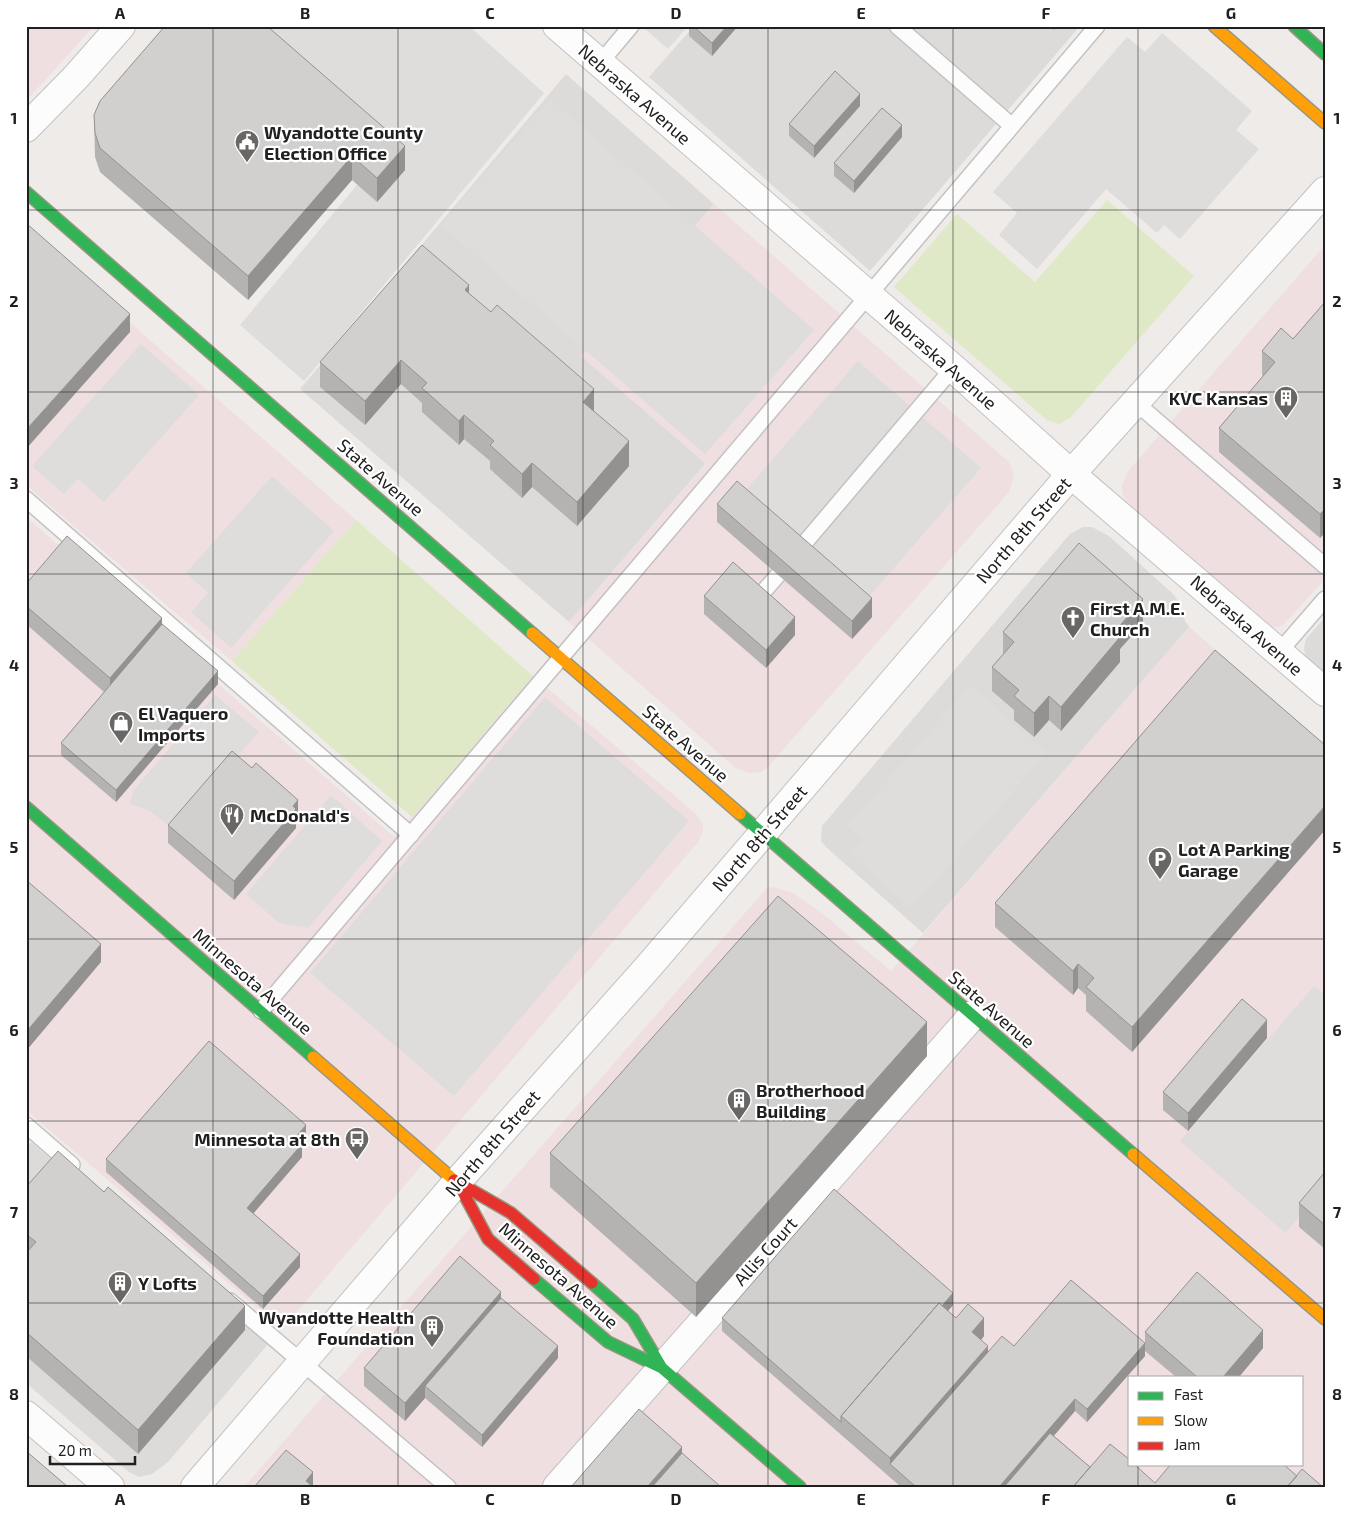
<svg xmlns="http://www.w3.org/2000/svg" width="1351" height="1513" viewBox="0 0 1351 1513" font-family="'Exo 2',sans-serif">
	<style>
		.residential { fill: #dddbda }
		.commercial { fill: #efdfe0; fill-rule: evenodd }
		.religious { fill: #dcdbda }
		.grass { fill: #dfe9c8 }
		.parking { fill: #dedddc }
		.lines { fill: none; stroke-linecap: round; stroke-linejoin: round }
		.lane-casing { stroke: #c4c2c1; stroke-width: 18 }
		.street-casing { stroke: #c4c2c1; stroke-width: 30 }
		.fast-casing { stroke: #989680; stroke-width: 14 }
		.slow-casing { stroke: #989680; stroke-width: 14 }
		.jam-casing { stroke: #989680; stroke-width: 14 }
		.lane { stroke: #fcfcfc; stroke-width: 15 }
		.street { stroke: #fcfcfc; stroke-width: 28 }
		.fast { stroke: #30b455; stroke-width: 11 }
		.slow { stroke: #ff9f0a; stroke-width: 11 }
		.jam { stroke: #e5322d; stroke-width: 11 }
		.wall { fill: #b5b3b1 }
		.shaded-wall { fill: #939290 }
		.building { fill: #d2d0ce; stroke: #939290 }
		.grid { fill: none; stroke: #202020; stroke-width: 1; stroke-opacity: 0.55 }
		.labels { text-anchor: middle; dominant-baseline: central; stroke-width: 4.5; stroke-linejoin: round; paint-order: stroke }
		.street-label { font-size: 18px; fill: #202020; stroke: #fff }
		.poi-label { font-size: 18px; font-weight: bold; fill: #202020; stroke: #fff; text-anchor: start }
		.neatline { fill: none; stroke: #202020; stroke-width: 2 }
		.grid-label { font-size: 16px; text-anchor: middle; font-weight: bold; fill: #202020 }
	</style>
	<rect width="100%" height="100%" fill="#eeebe8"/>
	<path class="residential" d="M694,26H1080L870,271L649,77Z
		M566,74L714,204L581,356L706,463L569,622L300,389Z
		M1325,617V674L1310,661L1305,654L1304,648L1306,639Z
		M31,1142L268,1344L168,1462L152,1474L139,1477L129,1472L26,1383V1148Z"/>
	<path class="commercial" d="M26,26H94L26,101Z
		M714,204L1009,462L1014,475L1009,492L767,768L762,772L749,773L736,768L569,622L706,464L581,356Z
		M26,232L356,520L232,661L26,485Z
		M1325,245V579L1284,624L1279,627H1273L1267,625L1126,501L1122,492V485L1129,470Z
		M26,517L394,837L533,676L697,815L703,824V831L698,842L282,1329L26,1110Z
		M1189,627L1325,745V1487H244L766,889L773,887L793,893L824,915L891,971ZM1130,1377H1302V1464H1130Z"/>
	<path class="religious" d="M1083,527H1092L1109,536L1173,594L1178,601L1185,621L1189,627L923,933L826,847L821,841L822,826L1070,534Z"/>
	<path class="grass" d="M1107,200L1194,276L1070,418L1059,424L1047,420L894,287L957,214L1035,282Z
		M356,520L533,676L412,817L232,661Z
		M505,1226H508L607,1312L606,1316L600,1318L501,1233V1229Z"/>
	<path class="parking" d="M239,26H469L544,93L304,381L240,325L357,185Z
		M642,26H688L668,49Z
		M1162,33L1252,111L1236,130L1259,149L1180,239L1164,225L1157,233L1106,189L1037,269L999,235L1017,213L993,192L1127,37L1145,52Z
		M550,99L814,330L705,454L441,225Z
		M141,344L199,395L104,502L78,479L64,494L32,466Z
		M858,361L981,468L860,607L737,500Z
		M272,476L334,531L231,648L191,612L208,593L186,573Z
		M970,685L1047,753L911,908L849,854L862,839L847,826Z
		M215,695L259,732L172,828L149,810L130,804L133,791Z
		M545,697L689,821L454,1096L310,973Z
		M331,795L382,841L308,928L279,923L246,894Z
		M1314,986L1325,995V1188L1285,1233L1180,1141Z"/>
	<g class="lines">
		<defs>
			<path id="lane" d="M897,26L1012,126
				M600,63L631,26
				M1135,402L1325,566
				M26,499L411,835
				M797,552L953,368
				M764,591L778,575
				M1279,652L1325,599
				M261,1011L1097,26
				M26,1125L72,1165
				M230,1301L448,1487"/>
			<path id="street" d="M557,26L953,368L1071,474L1325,692
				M26,128L76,77L121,26
				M26,1415L110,1487
				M195,1487L457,1182L649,966L1071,474L1325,191
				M557,1487L973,1015"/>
			<path id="fast" d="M1294,26L1325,54
				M26,192L532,633
				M26,807L313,1057
				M740,814L1133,1154
				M534,1279L608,1342L662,1368L800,1487
				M592,1283L633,1319L662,1368"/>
			<path id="slow" d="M1214,26L1325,123
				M532,633L740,814
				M313,1057L454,1180
				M1133,1154L1325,1319"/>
			<path id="jam" d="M454,1180L511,1213L592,1283
				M458,1183L488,1239L534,1279"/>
		</defs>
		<use href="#lane" class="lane-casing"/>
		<use href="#street" class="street-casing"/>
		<use href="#fast" class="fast-casing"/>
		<use href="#slow" class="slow-casing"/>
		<use href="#jam" class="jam-casing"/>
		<use href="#lane" class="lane"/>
		<use href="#street" class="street"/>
		<use href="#fast" class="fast"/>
		<use href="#slow" class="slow"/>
		<use href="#jam" class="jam"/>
	</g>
	<path class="wall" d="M165,26L405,170L377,202L352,180L248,300L100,172L95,157L94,115Z
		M689,26H738L712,56L689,36Z
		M1049,26H1058L1054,30Z
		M860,106L814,158L789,136V124Z
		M902,137L854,193L834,176V163Z
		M469,293L594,411L629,466L577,526L532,487L522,498L490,469V461L464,439L459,445L422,412V403L401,384L365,425L320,387V362Z
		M1325,302L1320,538L1219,452V428L1263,376L1262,375V351L1293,339Z
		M717,504L872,617L852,639L717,522Z
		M26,584L162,624L218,684L116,802L61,755V743L104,692L26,624Z
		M704,596L795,635L766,668L704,614Z
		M1143,623L1120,649V662L1061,731L1049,720L1034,737L1014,720V710L992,691V667L1003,655V632Z
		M1325,745V830L1132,1052L1086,1011V995L1078,988L1073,995L995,927V903Z
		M298,818L296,821V828L234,900L168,843V825Z
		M1267,1038L1188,1131L1163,1110V1092Z
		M927,1056L696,1317L550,1187V1153Z
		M306,1138L301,1143L302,1157L253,1213L300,1267L263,1309L106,1172V1159Z
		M1325,1172V1249L1299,1227V1203Z
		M26,1187L245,1330L138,1454L26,1356Z
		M501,1298L558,1358L482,1447L425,1398L405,1421L364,1386V1368Z
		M953,1305L948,1311L956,1318L984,1336L981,1340L988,1352L1014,1346L1145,1356L1087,1422L1075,1411L1054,1436L1090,1467L1155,1483L1297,1476L1323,1487H901L722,1331V1318Z
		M1145,1332L1263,1348L1239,1377H1176L1145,1351Z"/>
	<path class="shaded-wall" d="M727,26H738L712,56V43Z
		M860,94V106L814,158V146Z
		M902,125V137L854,193V181Z
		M405,146V170L377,202V178Z
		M352,156V180L248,300V276Z
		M469,285V309L465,290Z
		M130,314V332L26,449V430Z
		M401,360V384L365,425V401Z
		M594,389V413L583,402Z
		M464,415V439L459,445V421Z
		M629,441V466L577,526V502Z
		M532,463V487L522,498V474Z
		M1325,509V533L1320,538V514Z
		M872,598V617L852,639V621Z
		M1143,599V623L1120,649V662L1061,731V707L1114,632Z
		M795,617V635L766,668V650Z
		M162,618V636L110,697V678Z
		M218,671V684L116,802V790Z
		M1049,696V720L1034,737V713Z
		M298,800V818L296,821V828L234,900V881Z
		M1325,806V830L1132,1052V1027Z
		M101,944V962L26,1051V1032Z
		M1078,964V988L1073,995V971Z
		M1267,1020V1038L1188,1131V1113Z
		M927,1022V1056L696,1317V1283Z
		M306,1125V1138L295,1150V1138Z
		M302,1144V1157L247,1221V1208Z
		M300,1254V1267L263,1309V1296Z
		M501,1292V1310L425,1386V1398L405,1421V1403Z
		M953,1293V1305L850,1424L844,1418Z
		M245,1306V1330L138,1454V1430Z
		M984,1318V1336L972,1351V1332Z
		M1263,1330V1348L1239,1377H1223Z
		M1145,1343V1356L1087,1422V1409Z
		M558,1346V1358L482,1447V1435Z
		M988,1346V1364L890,1464V1477V1458Z
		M1075,1399V1411L1009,1487H999Z
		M682,1447V1465L663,1487H647Z
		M313,1472V1487L306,1481Z"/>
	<path class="building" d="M165,26H267L405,146L377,178L352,156L248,276L100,148L95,133L94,115L100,101Z
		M693,26H727L712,43Z
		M835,71L860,94L814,146L789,124Z
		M882,108L902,125L854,181L834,163Z
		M26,223L130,314L26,430Z
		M422,245L469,285L465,290L491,312L497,305L594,389L583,402L629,441L577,502L532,463L522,474L490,445L494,441L464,415L459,421L422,388L427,383L401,360L365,401L320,362Z
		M1325,302V509L1320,514L1219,428L1275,362L1262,351L1281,328L1293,339Z
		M737,481L872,598L852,621L717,504Z
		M67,536L162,618L110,678L26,606V584Z
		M1079,543L1143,599L1114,632L1120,637L1061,707L1049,696L1034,713L1014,696L1019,690L992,667L1014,642L1003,632Z
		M733,562L795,617L766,650L704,596Z
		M162,624L218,671L116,790L61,743Z
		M1215,650L1325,745V806L1132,1027L1086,987L1094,978L1078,964L1073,971L995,903Z
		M232,751L252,768L256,763L298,800L293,806L296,809L234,881L168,825Z
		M26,880L101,944L26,1032Z
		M778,896L927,1022L696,1283L550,1153Z
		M1242,999L1267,1020L1188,1113L1163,1092Z
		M209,1041L306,1125L295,1138L302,1144L247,1208L300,1254L263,1296L106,1159Z
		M58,1151L104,1192L108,1187L245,1306L138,1430L26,1332V1253L36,1242L26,1234V1187Z
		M1325,1172V1225L1299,1203Z
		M834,1189L953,1293L942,1306L939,1303L841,1416V1422L722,1318Z
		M460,1256L501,1292L405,1403L364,1368Z
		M1197,1272L1263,1330L1223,1377H1197L1145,1332Z
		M1071,1280L1145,1343L1087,1409L1075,1399L999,1487H916L890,1464L1002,1336L1014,1346Z
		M501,1298L558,1346L482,1435L425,1386Z
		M939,1303L956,1318L968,1304L984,1318L972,1332L988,1346L890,1458L841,1416Z
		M639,1409L682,1447L647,1487H571Z
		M1050,1433L1090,1467L1073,1487H1004Z
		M1110,1444L1130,1460V1464H1134L1155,1483L1171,1464H1283L1297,1476L1287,1487H1073Z
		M286,1450L313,1472L306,1481L313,1487H254Z
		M26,1451L68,1487H26Z
		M682,1453L721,1487H652Z
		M1302,1469L1323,1487H1287Z"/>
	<path class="grid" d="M213,26V1487M398,26V1487M583,26V1487M768,26V1487M953,26V1487M1138,26V1377M26,210H1325M26,392H1325M26,574H1325M26,756H1325M26,939H1325M26,1121H1325M26,1303H1325M1138,1464V1487"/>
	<defs>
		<symbol id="civic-pin" viewBox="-11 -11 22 30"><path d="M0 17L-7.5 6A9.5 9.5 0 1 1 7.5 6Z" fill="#686766" stroke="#fff"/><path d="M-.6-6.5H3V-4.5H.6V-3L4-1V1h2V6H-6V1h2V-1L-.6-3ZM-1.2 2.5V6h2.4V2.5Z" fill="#fff"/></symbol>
		<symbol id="building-pin" viewBox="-11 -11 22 30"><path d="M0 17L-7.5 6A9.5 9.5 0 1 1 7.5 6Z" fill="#686766" stroke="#fff"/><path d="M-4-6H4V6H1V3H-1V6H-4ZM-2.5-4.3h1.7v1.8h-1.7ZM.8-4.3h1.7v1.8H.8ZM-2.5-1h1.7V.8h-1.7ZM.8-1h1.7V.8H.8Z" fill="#fff"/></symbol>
		<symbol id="church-pin" viewBox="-11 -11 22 30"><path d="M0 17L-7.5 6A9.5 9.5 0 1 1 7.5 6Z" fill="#686766" stroke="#fff"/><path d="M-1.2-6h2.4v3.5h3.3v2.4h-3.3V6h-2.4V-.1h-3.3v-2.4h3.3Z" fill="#fff"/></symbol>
		<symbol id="shop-pin" viewBox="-11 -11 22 30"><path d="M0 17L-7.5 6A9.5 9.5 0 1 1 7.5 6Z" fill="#686766" stroke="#fff"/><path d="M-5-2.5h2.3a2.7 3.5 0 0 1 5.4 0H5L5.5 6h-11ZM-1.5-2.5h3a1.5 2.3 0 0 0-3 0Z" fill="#fff"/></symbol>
		<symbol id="restaurant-pin" viewBox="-11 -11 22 30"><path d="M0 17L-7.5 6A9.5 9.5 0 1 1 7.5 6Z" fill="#686766" stroke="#fff"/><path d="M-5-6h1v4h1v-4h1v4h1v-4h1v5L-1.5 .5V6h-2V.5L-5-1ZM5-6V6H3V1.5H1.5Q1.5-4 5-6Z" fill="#fff"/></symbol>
		<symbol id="parking-pin" viewBox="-11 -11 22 30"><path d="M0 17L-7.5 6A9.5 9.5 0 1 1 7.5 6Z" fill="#686766" stroke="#fff"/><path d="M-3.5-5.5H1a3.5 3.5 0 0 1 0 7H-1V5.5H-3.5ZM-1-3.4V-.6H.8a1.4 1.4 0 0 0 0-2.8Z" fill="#fff"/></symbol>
		<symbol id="bus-pin" viewBox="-11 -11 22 30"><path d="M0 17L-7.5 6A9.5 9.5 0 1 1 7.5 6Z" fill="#686766" stroke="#fff"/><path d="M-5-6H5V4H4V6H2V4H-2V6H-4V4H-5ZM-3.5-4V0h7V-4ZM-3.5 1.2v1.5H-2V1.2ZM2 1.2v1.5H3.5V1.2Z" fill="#fff"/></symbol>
	</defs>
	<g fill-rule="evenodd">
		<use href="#civic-pin" x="233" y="128" width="28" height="38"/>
		<use href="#building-pin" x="1272" y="384" width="28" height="38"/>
		<use href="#church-pin" x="1059" y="604" width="28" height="38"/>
		<use href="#shop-pin" x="107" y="709" width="28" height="38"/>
		<use href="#restaurant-pin" x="218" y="801" width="28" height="38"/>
		<use href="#parking-pin" x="1146" y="845" width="28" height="38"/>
		<use href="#building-pin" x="725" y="1086" width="28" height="38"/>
		<use href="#bus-pin" x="343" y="1125" width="28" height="38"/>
		<use href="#building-pin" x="106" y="1269" width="28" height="38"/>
		<use href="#building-pin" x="418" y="1313" width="28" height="38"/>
	</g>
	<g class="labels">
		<g class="street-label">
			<text transform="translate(635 94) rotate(41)">Nebraska Avenue</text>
			<text transform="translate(941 359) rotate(41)">Nebraska Avenue</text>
			<text transform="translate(381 477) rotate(41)">State Avenue</text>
			<text transform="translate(1023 530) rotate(-49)">North 8th Street</text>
			<text transform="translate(1247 625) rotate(41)">Nebraska Avenue</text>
			<text transform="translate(686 743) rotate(41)">State Avenue</text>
			<text transform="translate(759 838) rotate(-49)">North 8th Street</text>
			<text transform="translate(253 981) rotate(41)">Minnesota Avenue</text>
			<text transform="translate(992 1009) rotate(41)">State Avenue</text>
			<text transform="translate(492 1143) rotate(-49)">North 8th Street</text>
			<text transform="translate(765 1251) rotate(-48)">Allis Court</text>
			<text transform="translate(559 1275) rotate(41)">Minnesota Avenue</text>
		</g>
		<g class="poi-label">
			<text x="264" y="132">Wyandotte County<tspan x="264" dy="21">Election Office</tspan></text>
			<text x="1268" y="398" text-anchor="end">KVC Kansas</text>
			<text x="1090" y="608">First A.M.E.<tspan x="1090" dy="21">Church</tspan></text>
			<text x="138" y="713">El Vaquero<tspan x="138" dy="21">Imports</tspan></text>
			<text x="250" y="815">McDonald's</text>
			<text x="1178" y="849">Lot A Parking<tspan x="1178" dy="21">Garage</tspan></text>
			<text x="756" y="1090">Brotherhood<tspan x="756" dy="21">Building</tspan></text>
			<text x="340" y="1139" text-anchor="end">Minnesota at 8th</text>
			<text x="138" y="1283">Y Lofts</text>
			<text x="414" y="1317" text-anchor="end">Wyandotte Health<tspan x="414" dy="21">Foundation</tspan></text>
		</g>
	</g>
	<rect width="1351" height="1513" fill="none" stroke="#ffffff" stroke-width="55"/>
	<rect x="1128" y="1376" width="175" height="90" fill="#ffffff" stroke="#a6a6a6"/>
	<rect x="1138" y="1392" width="25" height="8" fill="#30b455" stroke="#a6a6a6"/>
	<text x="1174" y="1400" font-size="15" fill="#202020">Fast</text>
	<rect x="1138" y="1417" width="25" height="8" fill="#ff9f0a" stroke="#a6a6a6"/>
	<text x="1174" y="1426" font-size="15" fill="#202020">Slow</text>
	<rect x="1138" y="1442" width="25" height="8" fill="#e5322d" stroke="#a6a6a6"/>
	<text x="1174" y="1450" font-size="15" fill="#202020">Jam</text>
	<path d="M50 1456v8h85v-8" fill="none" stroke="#202020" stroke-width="2.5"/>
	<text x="58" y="1456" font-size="15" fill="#202020" stroke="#ffffff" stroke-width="4" paint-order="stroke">20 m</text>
	<rect x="28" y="28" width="1296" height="1458" class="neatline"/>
	<g class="grid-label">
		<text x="120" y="19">A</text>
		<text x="305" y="19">B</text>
		<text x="490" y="19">C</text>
		<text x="676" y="19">D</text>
		<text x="861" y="19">E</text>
		<text x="1046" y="19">F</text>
		<text x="1231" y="19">G</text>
		<text x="14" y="124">1</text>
		<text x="1337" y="124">1</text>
		<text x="14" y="307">2</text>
		<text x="1337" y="307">2</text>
		<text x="14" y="489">3</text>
		<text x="1337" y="489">3</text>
		<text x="14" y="671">4</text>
		<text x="1337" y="671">4</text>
		<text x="14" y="853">5</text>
		<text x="1337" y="853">5</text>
		<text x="14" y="1036">6</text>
		<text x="1337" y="1036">6</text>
		<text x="14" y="1218">7</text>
		<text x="1337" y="1218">7</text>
		<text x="14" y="1400">8</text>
		<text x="1337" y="1400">8</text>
		<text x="120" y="1505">A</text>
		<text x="305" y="1505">B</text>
		<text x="490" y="1505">C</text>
		<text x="676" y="1505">D</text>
		<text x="861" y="1505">E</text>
		<text x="1046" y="1505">F</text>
		<text x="1231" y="1505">G</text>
	</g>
</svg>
